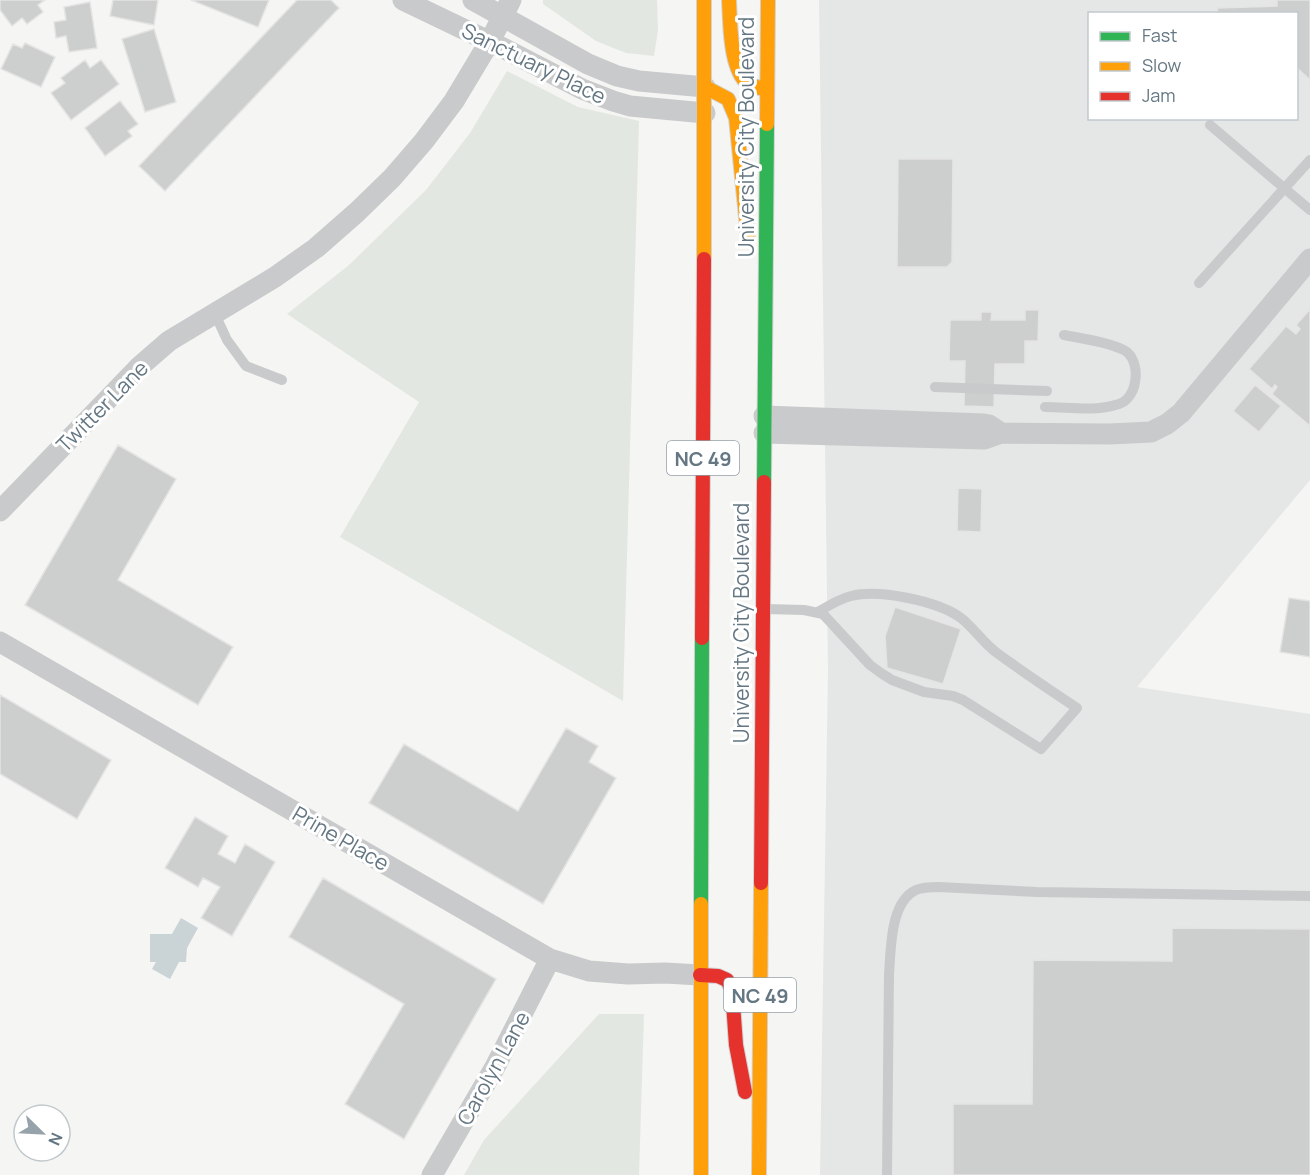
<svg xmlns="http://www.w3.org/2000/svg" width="1310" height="1175" viewBox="0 0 1310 1175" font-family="Manrope,sans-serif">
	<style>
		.built { fill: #e5e6e6; fill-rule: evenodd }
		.green { fill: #e3e7e1 }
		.water { fill: #cad3d5 }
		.building { fill: #cdcece; stroke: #e4e4e3; stroke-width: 1.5 }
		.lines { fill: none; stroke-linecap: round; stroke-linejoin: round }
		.fast-casing { stroke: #d2d2d2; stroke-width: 16 }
		.slow-casing { stroke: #d2d2d2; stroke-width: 16 }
		.jam-casing { stroke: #d2d2d2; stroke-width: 16 }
		.lane { stroke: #c9cacb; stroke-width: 10 }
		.street { stroke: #c9cacb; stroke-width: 21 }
		.fast { stroke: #30b455; stroke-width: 14 }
		.slow { stroke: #ff9f0a; stroke-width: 14 }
		.jam { stroke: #e5322d; stroke-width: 14 }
		.labels { text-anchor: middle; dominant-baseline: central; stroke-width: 6; stroke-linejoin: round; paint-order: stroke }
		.shield { fill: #fff; stroke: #93a0a8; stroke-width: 1.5 }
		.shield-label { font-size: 20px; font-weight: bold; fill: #657783 }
		.street-label { font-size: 21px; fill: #657783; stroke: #fff }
	</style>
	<rect width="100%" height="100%" fill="#f5f5f3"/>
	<path class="built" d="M819,0H1310V480L1137,687L1310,714V1175H820L828,669ZM1090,14H1296V118H1090Z"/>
	<path class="green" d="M543,0H657L658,30L654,56L626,53L596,41L543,4Z
		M507,71L578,107L639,121L623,701L340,537L419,402L287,314L349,265L426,190L470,133Z
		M599,1014H644L639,1175H464L484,1140Z"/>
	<path class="water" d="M181,918L198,928L187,948L186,962H179L170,979L152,969L156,962H150V934H172Z"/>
	<path class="building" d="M0,0H45L38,5L43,12L27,24L22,18L12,26L0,10Z
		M113,0H158L154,25L110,16Z
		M191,0H269L258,27Z
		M297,0H331L339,8L165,191L139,166Z
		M1277,0H1310V80L1296,67V14H1218L1217,8L1277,6Z
		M90,2L97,48L69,52L66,36L56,38L54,22L66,20L64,7Z
		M154,29L176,102L145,112L122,39Z
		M25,43L55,57L41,87L1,69L13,44L22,48Z
		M85,60L90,68L101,60L119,84L71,120L51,93L65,83L61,78Z
		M120,101L138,124L128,131L132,136L105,156L85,128Z
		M898,159H953L952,262L947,267H897Z
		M1310,309V426L1272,394L1277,387L1275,385L1272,389L1249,369L1286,326L1296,334L1300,329L1296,325Z
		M1025,310H1039L1038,341H1025V364H995L994,407L964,406L965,361H949L950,320H981V312H992L991,320H1025Z
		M1255,385L1281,406L1259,432L1233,411Z
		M118,445L176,479L118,580L233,647L198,705L25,605Z
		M958,488L982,489L981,532L957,531Z
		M1289,598L1310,601V657L1280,652Z
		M895,607L961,629L943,684L887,668L885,636Z
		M0,695L111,760L77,819L0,774Z
		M566,728L598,746L589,762L616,778L543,904L369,803L404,744L518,811Z
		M195,817L228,836L218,854L235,863L245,844L275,862L232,936L201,918L220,887L203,878L198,887L165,868Z
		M323,878L496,979L404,1139L345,1104L404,1004L289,937Z
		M1172,928L1310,929V1175H953V1104H1032L1033,960L1172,961Z"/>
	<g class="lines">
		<defs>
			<path id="fast" d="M764,482L767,124
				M701,904L702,638"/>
			<path id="slow" d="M704,0V259
				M729,0C730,21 730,65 745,81C750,86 760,88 767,90
				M705,87L728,99L736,118L748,237
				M767,124L768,0
				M701,904V1175
				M759,1175L761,883"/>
			<path id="jam" d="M702,638L704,259
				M761,883L764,482
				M700,975L718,976L727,980L732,989L736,1045L745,1092"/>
		</defs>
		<use href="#fast" class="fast-casing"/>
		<use href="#slow" class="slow-casing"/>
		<use href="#jam" class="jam-casing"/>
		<path class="lane" d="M1210,125L1310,210
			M1199,283L1310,160
			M215,314L227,340L246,366L282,380
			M935,387L1047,391
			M1045,407C1068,407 1096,412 1119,404C1128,401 1134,391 1135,382C1137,372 1135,359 1127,352C1115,343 1079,338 1064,335
			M766,609L804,610L823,614L870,665L881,673L892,680L924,692L953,696L963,700L1041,749L1077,708C1050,690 1023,672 997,653C983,643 974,628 961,618C938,601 879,589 851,596C839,599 828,606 818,612
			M887,1175L889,974C891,949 890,902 916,890C923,887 931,887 939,887L1037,892L1310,896"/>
		<path class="street" d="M403,0L505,49L582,89L613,101L630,106L705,113
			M473,0L588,64L617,76L639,81L705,87
			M764,433L984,439L1001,433L989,425L984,424L764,416
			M1001,433L1110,434L1151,432L1167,424L1181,413L1310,259
			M0,511L139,367L169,341L275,277L316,248L357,212L392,178L424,141L454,101L490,41L511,0
			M0,642L550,959L589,971L628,974L665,973L700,975
			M432,1175L495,1067L550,959"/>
		<use href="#fast" class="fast"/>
		<use href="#slow" class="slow"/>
		<use href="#jam" class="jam"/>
	</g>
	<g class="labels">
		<g class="shield">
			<rect x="667" y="441" width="72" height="34" rx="4.5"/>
			<rect x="724" y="978" width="72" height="34" rx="4.5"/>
		</g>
		<g class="shield-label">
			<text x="703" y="458">NC 49</text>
			<text x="760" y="995">NC 49</text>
		</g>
		<g class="street-label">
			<text transform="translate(534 63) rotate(26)">Sanctuary Place</text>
			<text transform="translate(746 137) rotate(-90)">University City Boulevard</text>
			<text transform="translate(102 406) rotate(-45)">Twitter Lane</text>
			<text transform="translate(741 623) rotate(-90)">University City Boulevard</text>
			<text transform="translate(341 838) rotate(30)">Prine Place</text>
			<text transform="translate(493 1068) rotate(-61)">Carolyn Lane</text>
		</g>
	</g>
	<rect x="1088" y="12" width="210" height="108" fill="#ffffff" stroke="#c1c9cd" stroke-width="1.5"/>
	<rect x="1100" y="32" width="30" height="9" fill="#30b455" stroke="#c1c9cd" stroke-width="1.5"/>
	<text x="1142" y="42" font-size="18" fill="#657783">Fast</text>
	<rect x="1100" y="62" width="30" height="9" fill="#ff9f0a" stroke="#c1c9cd" stroke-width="1.5"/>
	<text x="1142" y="72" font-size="18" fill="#657783">Slow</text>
	<rect x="1100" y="92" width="30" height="9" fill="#e5322d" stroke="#c1c9cd" stroke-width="1.5"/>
	<text x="1142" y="102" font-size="18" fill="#657783">Jam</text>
	<g transform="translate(42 1133) rotate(114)"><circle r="28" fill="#ffffff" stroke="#c1c9cd" stroke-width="1.5"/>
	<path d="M0-4.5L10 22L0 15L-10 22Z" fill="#97a3aa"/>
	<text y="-9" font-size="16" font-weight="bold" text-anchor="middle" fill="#657783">N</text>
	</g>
</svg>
